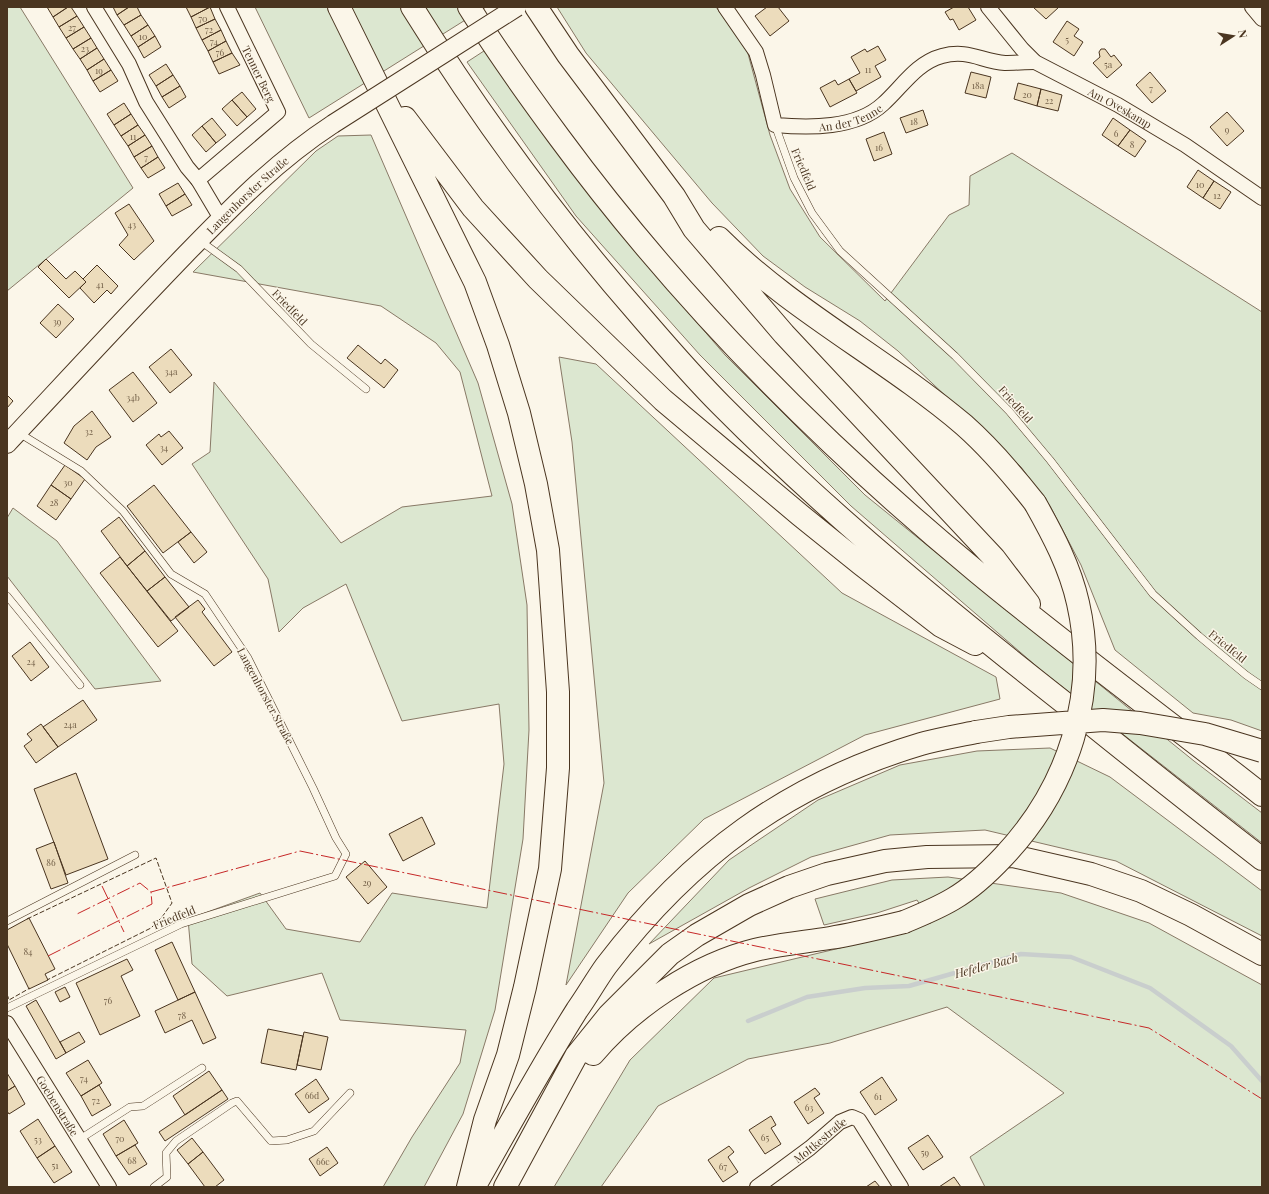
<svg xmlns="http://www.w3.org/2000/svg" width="1269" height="1194" viewBox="0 0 1269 1194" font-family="'Playfair Display',serif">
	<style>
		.green { fill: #dce7d0; stroke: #887966 }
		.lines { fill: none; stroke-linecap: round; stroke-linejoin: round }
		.stream { stroke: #c9cecd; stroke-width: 4.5 }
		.building { fill: #ecdcbc; stroke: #4a3520 }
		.service-casing { stroke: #4a3520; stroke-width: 8 }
		.minor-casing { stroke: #4a3520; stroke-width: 16 }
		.tertiary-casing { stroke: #4a3520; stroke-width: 20 }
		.motorway-casing { stroke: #4a3520; stroke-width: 24 }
		.service { stroke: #fbf6e9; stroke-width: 7 }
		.minor { stroke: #fbf6e9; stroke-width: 14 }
		.tertiary { stroke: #fbf6e9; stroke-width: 18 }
		.motorway { stroke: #fbf6e9; stroke-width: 22 }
		.tertiary-bridge-casing { stroke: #4a3520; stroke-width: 20; stroke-linecap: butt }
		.motorway-bridge-casing { stroke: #4a3520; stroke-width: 24; stroke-linecap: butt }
		.tertiary-bridge { stroke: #fbf6e9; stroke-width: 18 }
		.motorway-bridge { stroke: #fbf6e9; stroke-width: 22 }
		.fence { stroke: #4a3520; stroke-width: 1; stroke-dasharray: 5 2; stroke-linecap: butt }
		.power { stroke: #c62828; stroke-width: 1; stroke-dasharray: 14 3 2 3; stroke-linecap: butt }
		.labels { text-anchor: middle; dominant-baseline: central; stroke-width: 3; stroke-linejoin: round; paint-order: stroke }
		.number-label { font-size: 9px; fill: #725f47 }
		.street-label { font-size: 11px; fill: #4a3520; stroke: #fbf6e9 }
		.water-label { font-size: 12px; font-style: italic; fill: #4a3520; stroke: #fbf6e9 }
	</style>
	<rect width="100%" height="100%" fill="#fbf6e9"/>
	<path class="green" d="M7,7H20L133,188L7,291Z
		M255,7H486L309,118Z
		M557,7H716L747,50L770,135L790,189L820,237L885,301L949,215L969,205L970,176L1012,153L1262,312V731L1231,720L1193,713L1115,650L1081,565L1050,506L1021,467L898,351L860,321L805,287L763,256L712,203L586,53Z
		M487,49L621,234L725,355L865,495L1194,761L1262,813V843L1042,671L851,506L700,355L576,216L467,62Z
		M371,135L478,383L512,504L527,605L529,730L523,839L495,1010L463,1114L424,1187H383L412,1137L460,1063L466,1030L340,1020L322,973L227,996L192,964L188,919L260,893L286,929L360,942L392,893L487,908L504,764L499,704L402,721L346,584L303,608L279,632L268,579L192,464L210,452L214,382L341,543L402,507L492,496L460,372L436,343L381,306L193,272L316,151L338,136Z
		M559,357L596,364L842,593L996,677L1000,699L865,735L704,819L628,893L566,985L604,783L572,442Z
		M13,508L57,541L161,681L95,689L7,576V518Z
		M1050,748L1110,777L1262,891V936L1116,861L985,830L890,835L811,857L749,888L649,944L729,860L818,800L900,765L977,751Z
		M948,877L1061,893L1149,923L1262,985V1187H985L970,1157L1064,1093L947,1007L830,1043L748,1059L658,1106L601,1187H554L630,1060L714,978L840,948L931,923L917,900L877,913L824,925L815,899L892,880Z"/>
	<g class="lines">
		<path class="stream" d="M748,1021L807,997L865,988L909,986L1021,954L1071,957L1150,988L1231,1046L1262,1081"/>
	</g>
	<path class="building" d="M47,7H68L53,17Z
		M68,7H71L77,16L59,27L53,17Z
		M113,7H129L117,15Z
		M129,7H137L141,15L124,25L117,15Z
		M186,7H210L191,17Z
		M210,7L215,19L196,28L191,17Z
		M767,7H778L789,21L770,36L755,16Z
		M954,7H968L976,20L959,30L953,19L950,20L945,12Z
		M1033,7H1059L1046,19Z
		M141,15L148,25L131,36L124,25Z
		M77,16L84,27L66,38L59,27Z
		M215,19L221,30L202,40L196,28Z
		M1067,21L1079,29L1074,36L1083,42L1074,56L1053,42Z
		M148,25L155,36L138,47L131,36Z
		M84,27L91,38L73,49L66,38Z
		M221,30L226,41L208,51L202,40Z
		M155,36L161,47L144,58L138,47Z
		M91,38L97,48L80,59L73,49Z
		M226,41L232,53L213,62L208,51Z
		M878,46L886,60L875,66L881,77L856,91L849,79L860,73L851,57L865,49L867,52Z
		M97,48L104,59L87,70L80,59Z
		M1101,49H1105L1111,57L1114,55L1122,65L1107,78L1093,63L1100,57L1099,52Z
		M232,53L240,65L219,74L213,62Z
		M104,59L111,70L93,81L87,70Z
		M166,64L173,75L156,86L149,75Z
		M111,70L118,81L100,92L93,81Z
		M971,72L991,77L986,98L965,93Z
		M1150,72L1166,91L1152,103L1136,85Z
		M173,75L180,86L162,97L156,86Z
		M849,79L857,93L830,107L820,88L835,80L838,85Z
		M1018,83L1041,89L1037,106L1014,99Z
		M180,86L186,97L169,108L162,97Z
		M1041,89L1062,95L1058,111L1037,106Z
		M242,92L256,109L247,117L232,100Z
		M232,100L247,117L237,126L222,109Z
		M124,103L131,114L114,125L107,114Z
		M923,110L928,125L906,133L900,118Z
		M1227,112L1244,131L1227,146L1210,127Z
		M131,114L138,125L121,136L114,125Z
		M212,118L226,135L216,143L202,126Z
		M1113,118L1130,130L1118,146L1102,135Z
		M138,125L145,135L128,146L121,136Z
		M202,126L216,143L206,152L192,135Z
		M1130,130L1146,141L1135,157L1118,146Z
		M884,132L892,154L874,161L866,139Z
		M145,135L152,146L134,157L128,146Z
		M152,146L158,157L141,168L134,157Z
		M158,157L165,168L148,178L141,168Z
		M1198,170L1214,181L1203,198L1187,187Z
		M1214,181L1231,192L1220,209L1203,198Z
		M178,183L185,194L166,206L159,194Z
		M185,194L192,205L172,216L166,206Z
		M129,204L154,241L134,260L119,245L128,235L115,213Z
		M46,259L66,279L75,271L86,282L69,298L38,267Z
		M97,265L118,286L111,294L107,290L94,303L80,288L86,282L83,279Z
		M58,304L74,319L56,338L40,323Z
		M358,345L381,364L385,359L398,370L384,388L347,358Z
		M171,349L192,375L170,393L149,367Z
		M133,372L157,403L133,422L109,390Z
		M7,395L13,401L7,408Z
		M92,411L111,437L96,447L87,460L64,443L74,426Z
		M169,431L183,448L162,465L146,445L159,434L161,437Z
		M65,465L85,479L71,499L51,485Z
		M51,485L71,499L56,520L37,506Z
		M154,485L191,532L163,553L127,506Z
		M119,517L145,551L127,566L101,531Z
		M191,532L207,552L194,563L178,542Z
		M145,551L165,577L147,591L127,566Z
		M120,557L178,631L158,647L100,573Z
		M165,577L189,607L171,621L147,591Z
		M198,600L205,609L202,612L232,652L214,666L175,617Z
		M30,642L49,667L31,681L12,656Z
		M83,700L97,720L58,747L43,727Z
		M41,724L58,747L36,763L24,746L32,740L27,734Z
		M76,773L108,859L66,875L34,789Z
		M422,817L435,844L403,861L389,834Z
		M54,842L68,883L51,889L36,849Z
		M365,861L387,887L368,904L346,877Z
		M29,918L55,969L45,974L48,980L29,989L7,944V930Z
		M172,942L195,992L178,1000L155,950Z
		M127,959L133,970L121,976L140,1016L100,1035L76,983Z
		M65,987L70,997L60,1002L55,992Z
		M195,992L216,1038L203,1044L192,1020L165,1033L155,1011Z
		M36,1000L66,1053L56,1059L26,1006Z
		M268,1029L303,1036L296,1070L261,1063Z
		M79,1032L85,1042L66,1053L60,1042Z
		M304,1032L328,1037L321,1070L297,1065Z
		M88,1060L102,1083L81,1096L66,1073Z
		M209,1071L222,1090L185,1115L173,1096Z
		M7,1073L15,1086L7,1091Z
		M882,1077L897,1100L875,1115L860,1092Z
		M316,1079L329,1099L309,1113L295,1094Z
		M99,1085L111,1105L92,1116L81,1096Z
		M15,1086L25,1104L9,1114L7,1111V1091Z
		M815,1088L820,1094L814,1098L824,1113L808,1124L794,1102Z
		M222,1090L228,1099L165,1141L159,1132Z
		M771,1116L776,1125L771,1128L781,1144L765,1154L749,1130Z
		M38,1119L55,1146L37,1158L20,1131Z
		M124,1120L138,1143L116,1156L103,1134Z
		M928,1135L943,1157L923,1170L908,1148Z
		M192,1138L203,1152L188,1164L177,1150Z
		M135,1145L147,1164L129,1175L116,1156Z
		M55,1146L72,1172L54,1183L37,1158Z
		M729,1146L734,1152L728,1157L738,1172L723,1182L708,1160Z
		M327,1147L338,1163L320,1176L309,1159Z
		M203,1152L224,1180L215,1187H205L188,1164Z
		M954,1177L961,1187H939Z
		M875,1181L880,1187H866Z"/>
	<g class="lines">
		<defs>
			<path id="service" d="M775,125L794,178L812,213L840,251L955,356L1009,411L1050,460L1153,594L1199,636L1246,675L1262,686
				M199,240L239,269L311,344L366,389
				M7,596L80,685
				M7,921L135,855
				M7,1008L181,924L335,876L346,854L336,838L313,788L248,658L205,594L171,574L123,511L81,471L19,433
				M80,1139L130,1107L143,1106L202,1068
				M154,1187L167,1177L166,1153L176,1141L232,1103L237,1101L271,1141L287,1140L314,1131L350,1093"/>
			<g id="minor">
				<path d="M94,7L129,64L146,102L187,167L198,180L220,217"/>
				<path id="s1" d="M725,7L756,52L763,75L775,125C809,128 856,129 883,104C902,87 916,63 942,56C968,49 981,61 1005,63C1015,63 1025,62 1035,62"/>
				<path id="s2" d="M988,7L1022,49L1035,62L1118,105L1185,145L1262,198"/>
				<path d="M1252,7L1262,19"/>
				<path d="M198,180L278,112L227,7"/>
				<path id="s3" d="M7,1023L109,1187"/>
				<path id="s4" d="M757,1187L810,1148L840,1122L852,1117L859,1120L901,1187"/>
			</g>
			<g id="tertiary">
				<path id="s5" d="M7,444C66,381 124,318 184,256C232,207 275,162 333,124"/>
			</g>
			<path id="motorway" d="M339,7L475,282L498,345L519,413L536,484L548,550L558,692V768L550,869L525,987L508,1055L485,1120L468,1187
				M412,7C481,118 558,222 644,320C669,349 694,378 721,405C836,521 962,623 1090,723C1147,769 1204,814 1262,859
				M469,7C497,52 528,95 559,137C679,300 821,443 977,572C1070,649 1167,720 1262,795
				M536,7L568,55L674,196L694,229L784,334L994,558L1029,604
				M405,118L473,208L538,279L663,400L800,515L862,565L941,626L975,644
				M719,238C792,311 885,358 964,425C990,448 1013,475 1035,503
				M593,1054C633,1007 695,965 755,950C780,944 805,942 830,938C855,934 879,928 904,922
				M476,1184C509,1126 541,1067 577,1010C587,996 596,980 606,966C690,856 787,784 921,744C939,739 957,736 976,732
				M505,1187L576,1056L609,1015L670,954L697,935L749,905L789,887L827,874L885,861L927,857L1013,856L1091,874L1141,891L1191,915L1262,954"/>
		</defs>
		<use href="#service" class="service-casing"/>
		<use href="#minor" class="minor-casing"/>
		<use href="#tertiary" class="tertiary-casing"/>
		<use href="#motorway" class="motorway-casing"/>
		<use href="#service" class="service"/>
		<use href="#minor" class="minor"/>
		<use href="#tertiary" class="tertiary"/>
		<use href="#motorway" class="motorway"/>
		<defs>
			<path id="tertiary-bridge" d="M333,124L517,7"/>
			<path id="motorway-bridge" d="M976,732L1009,727L1103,720L1140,723L1205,734L1262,751
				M904,922C921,915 938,908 953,899C972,888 989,872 1004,856C1068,788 1099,695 1078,603C1070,567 1053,535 1035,503"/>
		</defs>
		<use href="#tertiary-bridge" class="tertiary-bridge-casing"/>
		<use href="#motorway-bridge" class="motorway-bridge-casing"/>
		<use href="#tertiary-bridge" class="tertiary-bridge"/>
		<use href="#motorway-bridge" class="motorway-bridge"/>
		<path class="fence" d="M27,919L156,858L172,903L162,917L151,928L47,980
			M7,994L9,1000L30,988"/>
		<path class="power" d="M102,886L124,932
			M151,892L300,851L1149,1028L1262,1099
			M48,956L152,904L151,892L140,883L77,914"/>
	</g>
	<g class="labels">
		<g class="number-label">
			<text x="203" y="18">70</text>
			<text x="72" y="27">27</text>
			<text x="209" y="29">72</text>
			<text x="143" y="36">10</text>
			<text x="1067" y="39">5</text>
			<text x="214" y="41">74</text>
			<text x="85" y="48">23</text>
			<text x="220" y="52">76</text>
			<text x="1108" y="64">5a</text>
			<text x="868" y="69">11</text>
			<text x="99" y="70">19</text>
			<text x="978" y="85">18a</text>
			<text x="1151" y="88">7</text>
			<text x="1027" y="94">20</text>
			<text x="1049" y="100">22</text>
			<text x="914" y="121">18</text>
			<text x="1227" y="129">9</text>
			<text x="1116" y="133">6</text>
			<text x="133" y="136">11</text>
			<text x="1132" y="144">8</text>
			<text x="879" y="147">16</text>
			<text x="146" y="157">7</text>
			<text x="1200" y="184">10</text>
			<text x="1217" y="195">12</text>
			<text x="132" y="224">43</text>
			<text x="100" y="284">41</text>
			<text x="57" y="321">39</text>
			<text x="171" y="371">34a</text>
			<text x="133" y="397">34b</text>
			<text x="89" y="431">32</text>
			<text x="164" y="447">34</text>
			<text x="68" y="482">30</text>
			<text x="54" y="502">28</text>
			<text x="31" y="661">24</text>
			<text x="70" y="724">24a</text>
			<text x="51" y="862">86</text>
			<text x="367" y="882">29</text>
			<text x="28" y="951">84</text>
			<text x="108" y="1000">76</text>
			<text x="182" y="1015">78</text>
			<text x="84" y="1078">74</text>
			<text x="312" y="1095">66d</text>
			<text x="878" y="1096">61</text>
			<text x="96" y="1100">72</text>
			<text x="809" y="1107">63</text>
			<text x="765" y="1137">65</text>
			<text x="120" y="1138">70</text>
			<text x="38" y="1139">53</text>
			<text x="925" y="1152">59</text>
			<text x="132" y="1160">68</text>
			<text x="323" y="1161">66e</text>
			<text x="55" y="1165">51</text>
			<text x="723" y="1166">67</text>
		</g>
		<g class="street-label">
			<text transform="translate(259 74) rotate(64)">Tenner Berg</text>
			<text stroke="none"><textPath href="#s2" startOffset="169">Am Oveskamp</textPath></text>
			<text stroke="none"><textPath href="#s1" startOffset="207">An der Tenne</textPath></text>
			<text transform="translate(804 169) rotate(67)">Friedfeld</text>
			<text stroke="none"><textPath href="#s5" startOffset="346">Langenhorster Straße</textPath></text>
			<text transform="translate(290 307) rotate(46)">Friedfeld</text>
			<text transform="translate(1016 404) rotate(48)">Friedfeld</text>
			<text transform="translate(1228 646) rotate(39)">Friedfeld</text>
			<text transform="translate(266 696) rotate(62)">Langenhorster Straße</text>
			<text transform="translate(174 917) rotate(-22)">Friedfeld</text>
			<text stroke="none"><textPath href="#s3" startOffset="97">Goebenstraße</textPath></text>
			<text stroke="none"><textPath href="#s4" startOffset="79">Moltkestraße</textPath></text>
		</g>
		<g class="water-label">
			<text transform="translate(986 965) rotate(-15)">Hefeler Bach</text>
		</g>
	</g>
	<rect width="1269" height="1194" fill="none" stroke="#4a3520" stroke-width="16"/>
	<g transform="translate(1233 36) rotate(78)" stroke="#fbf6e9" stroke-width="3" paint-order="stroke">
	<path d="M0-3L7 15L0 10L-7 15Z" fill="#4a3520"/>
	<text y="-6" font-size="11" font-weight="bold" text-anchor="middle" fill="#4a3520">N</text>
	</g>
</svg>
